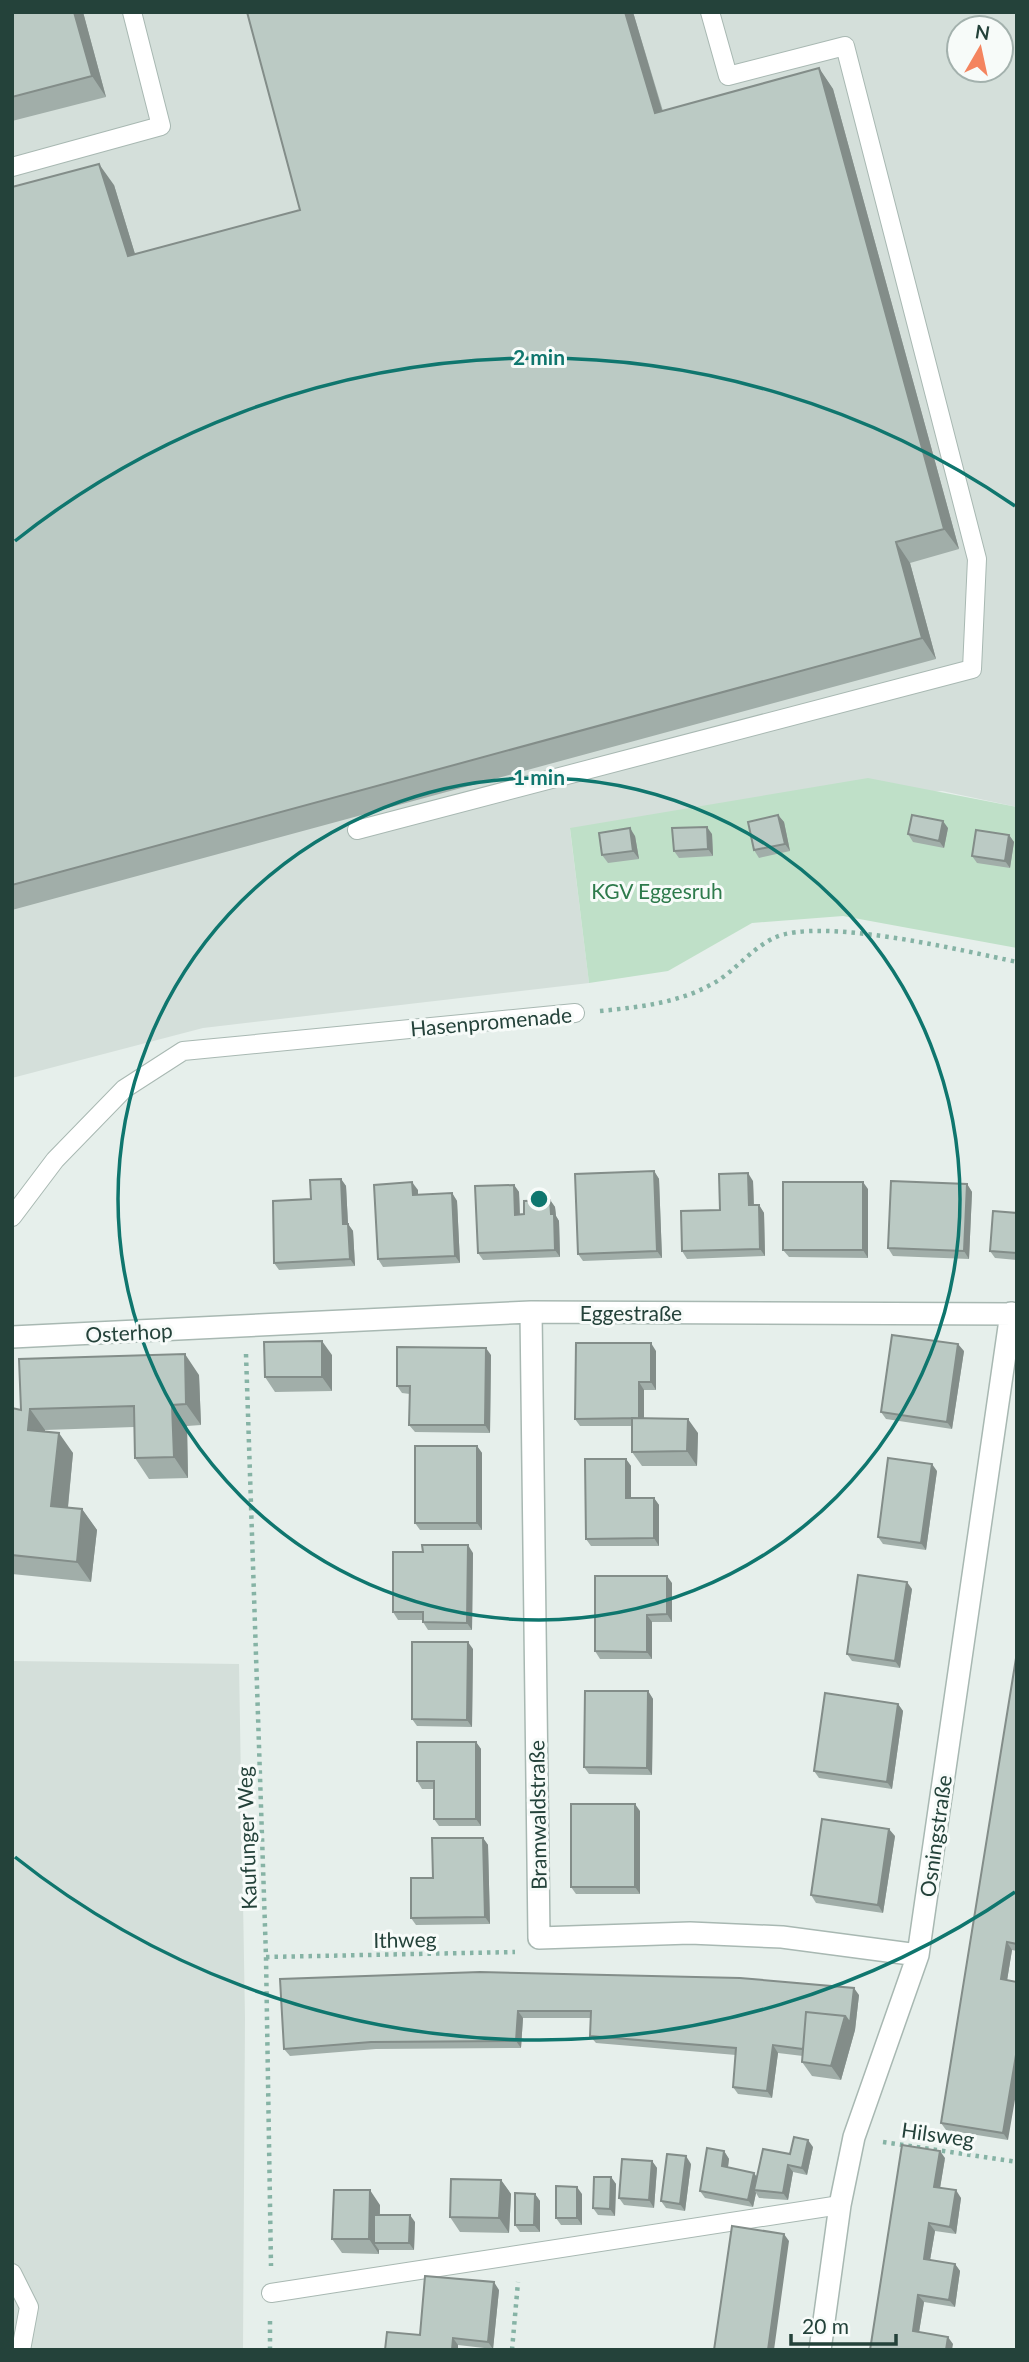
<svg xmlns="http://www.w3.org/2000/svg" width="1029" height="2362" viewBox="0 0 1029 2362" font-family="Lato,sans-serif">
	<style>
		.built { fill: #d4dfda; fill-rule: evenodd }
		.green { fill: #bfe0c8 }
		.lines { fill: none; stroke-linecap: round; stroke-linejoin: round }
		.service-casing { stroke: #a8b8b2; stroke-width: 20 }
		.minor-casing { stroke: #a8b8b2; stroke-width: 24 }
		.path { stroke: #86b3a5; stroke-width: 4.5; stroke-dasharray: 3.5 5; stroke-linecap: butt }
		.service { stroke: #fff; stroke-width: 18 }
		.minor { stroke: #fff; stroke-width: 21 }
		.wall { fill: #a1aea9 }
		.shaded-wall { fill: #838d89 }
		.building { fill: #bbcac4; stroke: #838d89; stroke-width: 2 }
		.ring { fill: none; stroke: #0f766e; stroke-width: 3.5 }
		.labels { text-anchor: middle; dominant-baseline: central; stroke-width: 6; stroke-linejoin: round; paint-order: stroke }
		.park-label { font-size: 21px; fill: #2d7a4b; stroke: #f7fbf9 }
		.street-label { font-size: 21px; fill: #24423a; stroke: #f7fbf9 }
		.centre { fill: #0f766e; stroke: #f7fbf9; stroke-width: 3.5 }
		.ring-label { font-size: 21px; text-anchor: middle; font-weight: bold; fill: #0f766e; stroke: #f7fbf9; stroke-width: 6; stroke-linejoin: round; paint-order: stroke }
	</style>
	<rect width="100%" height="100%" fill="#e6efeb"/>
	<path class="built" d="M12,12H1017V807L942,791L570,829L589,983L203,1028L12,1078ZM959,28H1001V70H959Z
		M12,1661L239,1664L245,2018L243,2350H12Z"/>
	<path class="green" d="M868,778L1017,807V948L843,916L752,923L668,971L589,983L570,828Z"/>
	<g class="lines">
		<defs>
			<path id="service" d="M12,167L161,126L132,12
				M357,830L972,669L977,559L845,46L728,76L710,12
				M12,1217L55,1160L124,1089L183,1051L575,1013
				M12,2273L29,2307L21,2350
				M271,2293L840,2205"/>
			<path id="minor" d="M531,1312L539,1938L690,1933L782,1937L918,1955
				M12,1337L531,1312L1017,1314
				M820,2350L840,2205L854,2137L918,1955L1011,1313"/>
		</defs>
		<use href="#service" class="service-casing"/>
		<use href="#minor" class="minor-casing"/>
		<path class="path" d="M600,1011C640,1007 679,1003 714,983C735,971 752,948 774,938C819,916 965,951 1017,962
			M246,1354L266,1957L271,2266
			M266,1957L515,1952
			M883,2142L1017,2162
			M270,2350V2320
			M512,2350L518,2282"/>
		<use href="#service" class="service"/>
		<use href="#minor" class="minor"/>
	</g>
	<path class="wall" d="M12,12H83L106,97L12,121Z
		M247,12H633L663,111L819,68L833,89L959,549L910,563L936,659L12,910V187L114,185L135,254L300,210Z
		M778,815L784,822L790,851L759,858L754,850Z
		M948,828L944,848L913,842L908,834Z
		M712,834L713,856L679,858L674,851Z
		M1009,835L1014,842L1010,868L977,863L972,856Z
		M635,836L639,859L608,863L602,855Z
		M654,1171L659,1179L662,1258L583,1261L578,1254Z
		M341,1179L346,1186L348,1224L353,1231L355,1266L279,1270L274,1263L311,1199Z
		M753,1181L754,1205H759L764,1213L765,1256L687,1259L682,1251L720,1210Z
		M967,1184L972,1192L969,1259L893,1256L888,1248Z
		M514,1185L519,1192L520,1214H524L550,1200L555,1207L556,1216L559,1221L560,1257L483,1260L478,1253Z
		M868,1189V1258L789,1257L783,1250Z
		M418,1190V1195L452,1193L457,1201L460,1263L383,1267L378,1259Z
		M1017,1213V1260L995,1258L990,1251Z
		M656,1351V1390H644V1418L698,1433L697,1466H642L632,1452V1426H580L575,1419Z
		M964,1351L952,1429L886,1419L881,1412Z
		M332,1355V1391L275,1392L265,1377Z
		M491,1355L490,1433L415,1432L409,1425L410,1394L402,1393L397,1386Z
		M199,1375L201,1425L187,1426L188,1478L149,1479L135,1458L134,1427L45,1430V1431L73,1453L68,1508L82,1509L97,1530L91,1582L12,1574V1408L21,1410Z
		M477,1446L482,1453V1530H420L415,1523Z
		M626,1459L631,1466V1498H654L659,1505V1546H591L586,1539Z
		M937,1471L926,1550L883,1544L878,1537Z
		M473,1553L472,1630H428L423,1622V1620H398L393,1612Z
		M672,1583V1622H652V1659H600L595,1651Z
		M912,1589L900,1668L852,1661L847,1654Z
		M473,1649L472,1727L417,1726L412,1719Z
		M1017,1652V1951L1012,1950L1007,1980L1008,2140L946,2130L941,2123Z
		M648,1691L653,1699L652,1775L589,1774L584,1767Z
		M898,1704L903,1711L892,1789L819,1778L814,1771Z
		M476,1742L481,1749V1826H439L434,1819V1789H422L417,1781Z
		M640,1811V1894H576L571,1887Z
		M895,1836L883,1913L816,1903L811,1895Z
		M483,1838L488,1845L490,1924L416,1925L411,1918L433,1878Z
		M280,1979L859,1995L855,2030L841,2080L812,2076L802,2062L803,2056L778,2053L772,2098L738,2094L733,2087L736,2055L596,2043L590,2036L591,2018H523L521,2048L376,2049L290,2056L284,2049Z
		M813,2147L807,2175L793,2172L788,2200L759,2198L756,2193L753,2207L705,2198L700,2191L724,2151L729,2159L728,2167L757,2177L790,2154Z
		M945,2158L940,2188L961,2198L956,2234L935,2231L930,2260L955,2264L960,2271L955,2307L924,2302L919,2332L953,2344L870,2350Z
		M652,2161L657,2168L654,2208L624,2205L619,2198Z
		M691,2164L685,2211L666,2208L661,2201Z
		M611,2177L616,2184L615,2216L598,2215L593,2208Z
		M501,2180L511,2194L509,2233L460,2232L450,2217Z
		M535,2194L540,2201V2232H520L515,2225Z
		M582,2194V2225H561L556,2218Z
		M380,2205V2215L415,2222L414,2250H379V2254L342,2253L332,2239Z
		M499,2290L493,2349L458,2345V2350H385L420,2335Z"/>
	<path class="shaded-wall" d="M74,12H83L106,97L92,76Z
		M625,12H633L669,134L655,113Z
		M819,68L833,89L959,549L944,529Z
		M99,164L114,185L142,277L128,256Z
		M896,542L910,563L936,659L922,638Z
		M778,815L784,822L790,851L785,844Z
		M943,821L948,828L944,848L939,841Z
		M707,827L712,834L713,856L708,849Z
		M630,828L635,836L639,859L633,851Z
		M1009,835L1014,842L1010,868L1005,861Z
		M654,1171L659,1179L662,1258L657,1251Z
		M748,1173L753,1181L754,1213L749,1205Z
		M341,1179L346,1186L348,1224L353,1231L355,1266L350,1259L343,1224Z
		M412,1182L418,1190V1202L413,1195Z
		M863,1182L868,1189V1258L863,1250Z
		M967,1184L972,1192L969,1259L964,1251Z
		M514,1185L519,1192L520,1222L515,1215Z
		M452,1193L457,1201L460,1263L455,1256Z
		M550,1200L555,1207L556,1216L559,1221L560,1257L555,1250Z
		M759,1205L764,1213L765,1256L760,1249Z
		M322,1341L332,1355V1391L322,1377Z
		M651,1343L656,1351V1390L651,1382Z
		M958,1344L964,1351L952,1429L947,1422Z
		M486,1348L491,1355L490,1433L485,1425Z
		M185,1354L199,1375L201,1425L186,1404Z
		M639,1382L644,1390V1426L639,1419Z
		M172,1405L187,1426L188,1478L174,1457Z
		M30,1409L45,1430L43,1450L28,1430Z
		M688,1419L698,1433L697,1466L687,1451Z
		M59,1433L73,1453L66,1526L51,1506Z
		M477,1446L482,1453V1530L477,1523Z
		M626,1459L631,1466V1506L626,1498Z
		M932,1464L937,1471L926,1550L921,1543Z
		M654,1498L659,1505V1546L654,1538Z
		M82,1509L97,1530L91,1582L77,1562Z
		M468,1545L473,1553L472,1630L467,1623Z
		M667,1576L672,1583V1622L667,1614Z
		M907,1582L912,1589L900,1668L895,1661Z
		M647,1615L652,1622V1659L647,1652Z
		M468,1642L473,1649L472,1727L467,1720Z
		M648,1691L653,1699L652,1775L647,1768Z
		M898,1704L903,1711L892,1789L887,1782Z
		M476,1742L481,1749V1826L476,1819Z
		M635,1804L640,1811V1894L635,1887Z
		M889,1829L895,1836L883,1913L878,1905Z
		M483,1838L488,1845L490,1924L485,1917Z
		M1007,1942L1012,1950L1006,1987L1001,1979Z
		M854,1988L859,1995L855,2030L841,2080L831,2066Z
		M518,2011L523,2018L521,2048L516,2041Z
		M773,2045L778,2053L772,2098L767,2091Z
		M1017,2049V2088L1008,2140L1003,2133Z
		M808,2140L813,2147L807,2175L802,2168Z
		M724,2151L729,2159L727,2174L722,2166Z
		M940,2151L945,2158L939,2194L934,2187Z
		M686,2156L691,2164L685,2211L680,2204Z
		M652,2161L657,2168L654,2208L649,2200Z
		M788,2165L793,2172L788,2200L783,2193Z
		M754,2173L759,2180L754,2190L756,2193L753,2207L748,2200Z
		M611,2177L616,2184L615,2216L610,2209Z
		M501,2180L511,2194L509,2233L499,2218Z
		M577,2187L582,2194V2225L577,2218Z
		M370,2190L380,2205L379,2243H374L379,2250V2254L369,2239Z
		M956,2190L961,2198L956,2234L950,2227Z
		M535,2194L540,2201V2232L534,2225Z
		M410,2215L415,2222L414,2250L409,2243Z
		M929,2223L935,2231L929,2266L924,2259Z
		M784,2234L789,2241L774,2350H768Z
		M955,2264L960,2271L955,2307L949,2300Z
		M494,2282L499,2290L493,2349L488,2342Z
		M918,2295L924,2302L918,2338L913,2331Z
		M948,2337L953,2344L952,2350H946Z
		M453,2338L458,2345V2350H452Z"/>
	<path class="building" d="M12,12H74L92,76L12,97Z
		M247,12H625L655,113L819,68L944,529L896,542L922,638L12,885V187L99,164L128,256L300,210Z
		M778,815L785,844L754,850L748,822Z
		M912,815L943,821L939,841L908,834Z
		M707,827L708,849L674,851L672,828Z
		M630,828L633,851L602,855L599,833Z
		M976,830L1009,835L1005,861L972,856Z
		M654,1171L657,1251L578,1254L575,1174Z
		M748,1173L749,1205H759L760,1249L682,1251L681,1211L720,1210L719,1174Z
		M341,1179L343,1224H348L350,1259L274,1263L273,1201L311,1199L310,1180Z
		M891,1181L967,1184L964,1251L888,1248Z
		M412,1182L413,1195L452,1193L455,1256L378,1259L374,1185Z
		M783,1182H863V1250H783Z
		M514,1185L515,1215L524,1214V1201L550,1200L551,1214H554L555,1250L478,1253L475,1186Z
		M993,1211L1017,1213V1253L990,1251Z
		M892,1335L958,1344L947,1422L881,1412Z
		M322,1341V1377H265L264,1342Z
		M576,1343H651V1382H639V1418L575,1419Z
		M397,1347L486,1348L485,1425H409L410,1386H397Z
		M185,1354L186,1404L172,1405L174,1457L135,1458L134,1406L30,1409L28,1430L59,1433L51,1506L82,1509L77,1562L12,1555V1408L21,1410L19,1359Z
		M632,1418L688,1419L687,1451L632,1452Z
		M415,1446H477V1523H415Z
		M888,1458L932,1464L921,1543L878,1537Z
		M585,1459H626V1498H654V1538L586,1539Z
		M422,1545H468L467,1623L423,1622V1612H393V1552H423Z
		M858,1575L907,1582L895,1661L847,1654Z
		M595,1576H667V1614L647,1615V1652L595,1651Z
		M412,1642H468L467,1720L412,1719Z
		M1017,1652V1944L1007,1942L1001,1979L1017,1982V2049L1003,2133L941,2123Z
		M585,1691H648L647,1768L584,1767Z
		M825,1693L898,1704L887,1782L814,1771Z
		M417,1742H476V1819H434V1781H417Z
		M571,1804H635V1887H571Z
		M822,1819L889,1829L878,1905L811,1895Z
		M432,1838H483L485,1917L411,1918V1878H433Z
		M480,1972L740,1978L854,1988L850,2023L845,2016L806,2012L803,2049L773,2045L767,2091L733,2087L736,2048L590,2036L591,2011H518L516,2041L371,2042L284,2049L280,1979Z
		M806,2012L845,2016L831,2066L802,2062Z
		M794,2137L808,2140L802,2168L788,2165L783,2193L754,2190L763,2149L790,2154Z
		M902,2145L940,2151L934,2187L956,2190L950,2227L929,2223L924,2259L955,2264L949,2300L918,2295L913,2331L948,2337L946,2350H870Z
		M707,2148L724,2151L722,2166L754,2173L748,2200L700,2191Z
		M667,2154L686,2156L680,2204L661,2201Z
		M622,2159L652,2161L649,2200L619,2198Z
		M594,2177H611L610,2209L593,2208Z
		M451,2179L501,2180L499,2218L450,2217Z
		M556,2186L577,2187V2218H556Z
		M334,2190H370L369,2239H332Z
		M515,2193L535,2194L534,2225H515Z
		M374,2215H410L409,2243H374Z
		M732,2226L784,2234L768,2350H714Z
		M425,2276L494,2282L488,2342L453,2338L452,2350H385L387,2332L420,2335Z"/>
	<g class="ring">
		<circle cx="539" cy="1199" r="421"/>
		<path d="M1015 1892A841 841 0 0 1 15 1857M15 541A841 841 0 0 1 1015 506"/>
	</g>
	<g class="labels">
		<g class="park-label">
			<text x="657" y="890">KGV Eggesruh</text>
		</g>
		<g class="street-label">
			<text transform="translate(491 1021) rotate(-5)">Hasenpromenade</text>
			<text x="631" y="1312">Eggestraße</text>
			<text transform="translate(129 1332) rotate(-3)">Osterhop</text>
			<text transform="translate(537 1815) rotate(-91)">Bramwaldstraße</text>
			<text transform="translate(935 1836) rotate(-82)">Osningstraße</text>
			<text transform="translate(246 1838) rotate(-92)">Kaufunger Weg</text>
			<text transform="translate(405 1939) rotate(-1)">Ithweg</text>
			<text transform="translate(938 2134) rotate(8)">Hilsweg</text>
		</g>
	</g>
	<circle cx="539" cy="1199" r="10" class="centre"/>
	<g class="ring-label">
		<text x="539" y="365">2 min</text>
		<text x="539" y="785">1 min</text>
	</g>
	<rect width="1029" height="2362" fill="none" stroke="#24423a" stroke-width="28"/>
	<g transform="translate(980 49) rotate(9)"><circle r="33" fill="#f7fbf9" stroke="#a3b1ad" stroke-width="2"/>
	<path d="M0-5L12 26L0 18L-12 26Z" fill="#f4845f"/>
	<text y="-10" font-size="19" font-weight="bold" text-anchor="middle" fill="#24423a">N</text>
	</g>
	<path d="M791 2334v10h105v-10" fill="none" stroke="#24423a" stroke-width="3.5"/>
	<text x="802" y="2334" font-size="21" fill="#24423a" stroke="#f7fbf9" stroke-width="5" paint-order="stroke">20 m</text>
</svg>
